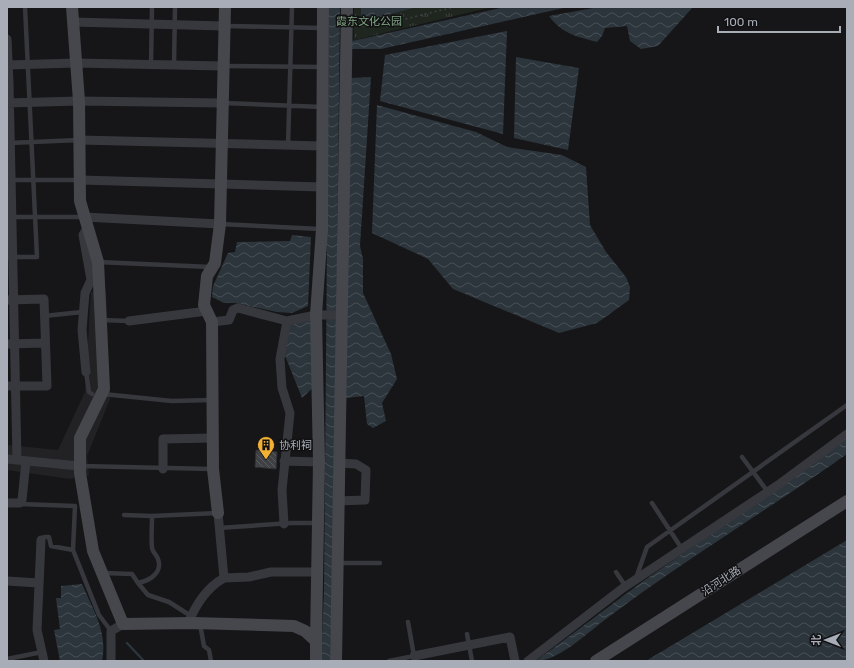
<svg xmlns="http://www.w3.org/2000/svg" width="854" height="668" viewBox="0 0 854 668" font-family="Rubik,'Noto Sans SC',sans-serif">
	<style>
		.built { fill: #222225 }
		.grass { fill: url(#grass-tufts) }
		.water { fill: url(#water-waves) }
		.lines { fill: none; stroke-linecap: round; stroke-linejoin: round }
		.stream { stroke: #2c353c; stroke-width: 2.5 }
		.building { fill: url(#building-back-hatch); stroke: #303034 }
		.path { stroke: #3d3f44; stroke-width: 1.5; stroke-dasharray: 2 3; stroke-linecap: butt }
		.lane { stroke: #37383d; stroke-width: 4.5 }
		.street { stroke: #37383d; stroke-width: 9 }
		.secondary { stroke: #45474d; stroke-width: 12 }
		.labels { text-anchor: middle; dominant-baseline: central; stroke-width: 3; stroke-linejoin: round; paint-order: stroke }
		.park-label { font-size: 11px; fill: #7fa381; stroke: #111113 }
		.poi-label { font-size: 11px; fill: #a8adb8; stroke: #111113; text-anchor: start }
		.street-label { font-size: 11px; fill: #a8adb8; stroke: #111113 }
	</style>
	<defs>
		<pattern id="grass-tufts" width="24" height="20" patternUnits="userSpaceOnUse"><rect width="24" height="20" fill="#1e261f"/><path d="M3 7l-1-3M5 7V3M7 7l1-3M15 17l-1-3M17 17v-4M19 17l1-3" fill="none" stroke="#3c433d"/></pattern>
		<pattern id="water-waves" width="16" height="10" patternUnits="userSpaceOnUse"><rect width="16" height="10" fill="#2c353c"/><path d="M0 5q4-4 8 0t8 0" fill="none" stroke="#485056"/></pattern>
		<pattern id="building-back-hatch" width="6" height="6" patternUnits="userSpaceOnUse"><rect width="6" height="6" fill="#404145"/><path d="M-1 5l2 2M0 0l6 6M5-1l2 2" fill="none" stroke="#595a5e"/></pattern>
	</defs>
	<rect width="100%" height="100%" fill="#161618"/>
	<path class="built" d="M106,290L110,399L87,456L89,475L70,479L7,470V445L58,450L85,392L91,292Z"/>
	<path class="grass" d="M354,7H492L354,40Z"/>
	<path class="water" d="M329,7H340L334,519L330,661H321L324,591Z
		M361,7H417L361,22Z
		M505,7H568L381,49H350L352,41Z
		M599,7H693L658,46L641,49L630,41L627,26L605,28L602,36L597,42C576,36 562,34 549,16Z
		M507,31L503,134L380,101L385,55Z
		M516,57L579,68L568,150L514,138Z
		M371,77L360,246L363,259V293L391,354L397,379L382,403L386,421L373,428L367,424L364,396L346,398L350,78Z
		M377,105L476,132L507,147L562,155L586,167L590,225L606,252L626,277L630,287L629,300L597,323L559,333L453,289L428,259L372,233Z
		M292,235L311,237L308,306L292,313L277,312L235,303H224L212,297L213,286L228,253L235,252L237,242L290,241Z
		M310,319L316,385L302,398L284,353L291,323Z
		M847,439V454C766,511 681,562 602,622C585,635 558,661 536,661L642,582Z
		M847,540V661H646Z
		M82,584C93,610 108,632 102,661H60L54,630L60,629L56,598H61V586Z"/>
	<g class="lines">
		<path class="stream" d="M127,643L144,661"/>
	</g>
	<path class="building" d="M256,450L277,452L276,469L255,467Z"/>
	<g class="lines">
		<path class="path" d="M361,26L401,20L454,7"/>
		<path class="lane" d="M226,26L322,28
			M151,64L152,7
			M174,65L175,7
			M225,66L321,67
			M224,103L322,107
			M9,143L79,140
			M288,146L292,7
			M9,180H80
			M7,217H84
			M220,224L320,229
			M7,257H37L25,7
			M98,262L211,267
			M44,316L82,312
			M101,320L129,321
			M86,372L89,392L92,394
			M103,394L172,401L211,400
			M742,457L768,492
			M81,466L212,469
			M652,503L682,549
			M20,504L75,506L73,550L99,615L111,631
			M124,515L152,516L218,513
			M152,516C152,527 151,538 152,548C153,553 157,555 158,559C163,573 149,581 138,583L148,595L169,602L191,616
			M219,528L291,523H317
			M41,540L44,537H49L51,546L73,550
			M339,563H380
			M616,572L626,587
			M104,573L132,574L138,583
			M636,578L647,547L847,405
			M200,624L204,646L209,650L211,661
			M467,634L472,661
			M7,659L42,652
			M389,661L414,656L408,622"/>
		<path class="street" d="M73,22L224,26
			M7,39L9,82L17,460
			M8,65L76,63L223,66
			M7,103L79,101L222,103
			M79,140L322,146
			M80,180L322,187
			M84,217L220,224
			M7,300L44,299L47,386H7
			M129,321L207,311
			M212,322L229,320L233,310L238,308L287,321L316,315H341
			M7,344L45,343
			M86,372L82,330L85,293L91,280L83,235L88,227
			M7,459L79,466
			M284,461L319,462
			M163,469V439L213,438
			M338,501L365,500L366,470L356,464L339,463
			M7,503H20L22,500L26,461
			M284,524L282,490L290,413L282,388L280,359L287,321
			M41,540L37,630L44,661
			M224,578L249,577L271,572H317
			M7,581L38,583
			M188,623C196,605 206,588 224,578L218,513
			M414,656L510,637L515,661
			M111,661V631L123,624
			M528,661L623,588L778,485L847,434"/>
		<path class="secondary" d="M72,7L79,101L80,201L98,262L104,389L80,438V473L93,551L123,624L193,623L294,626L305,631L316,641V661
			M218,513L213,469L212,322L204,305L207,276L215,263L220,224L225,7
			M316,641L319,462L316,315L322,229L323,7
			M336,661L347,7
			M596,661L847,501"/>
	</g>
	<defs>
		<symbol id="building-pin" viewBox="-11 -11 22 30"><path d="M0 17L-7.5 6A9.5 9.5 0 1 1 7.5 6Z" fill="#f2b134" stroke="#111113"/><path d="M-4-6H4V6H1V3H-1V6H-4ZM-2.5-4.3h1.7v1.8h-1.7ZM.8-4.3h1.7v1.8H.8ZM-2.5-1h1.7V.8h-1.7ZM.8-1h1.7V.8H.8Z" fill="#111"/></symbol>
	</defs>
	<g fill-rule="evenodd">
		<use href="#building-pin" x="256" y="435" width="20" height="27"/>
	</g>
	<g class="labels">
		<g class="park-label">
			<text x="369" y="21">霞东文化公园</text>
		</g>
		<g class="poi-label">
			<text x="279" y="445">协利祠</text>
		</g>
		<g class="street-label">
			<text transform="translate(721 581) rotate(-33)">沿河北路</text>
		</g>
	</g>
	<rect width="854" height="668" fill="none" stroke="#a8adb8" stroke-width="16"/>
	<g transform="translate(826 640) rotate(270)" stroke="#111113" stroke-width="3" paint-order="stroke">
	<path d="M0-3L7 15L0 10L-7 15Z" fill="#a8adb8"/>
	<text y="-6" font-size="11" font-weight="bold" text-anchor="middle" fill="#a8adb8">北</text>
	</g>
	<path d="M718 26v6h122v-6" fill="none" stroke="#a8adb8" stroke-width="2"/>
	<text x="724" y="26" font-size="12" fill="#a8adb8" stroke="#111113" stroke-width="3" paint-order="stroke">100 m</text>
</svg>
